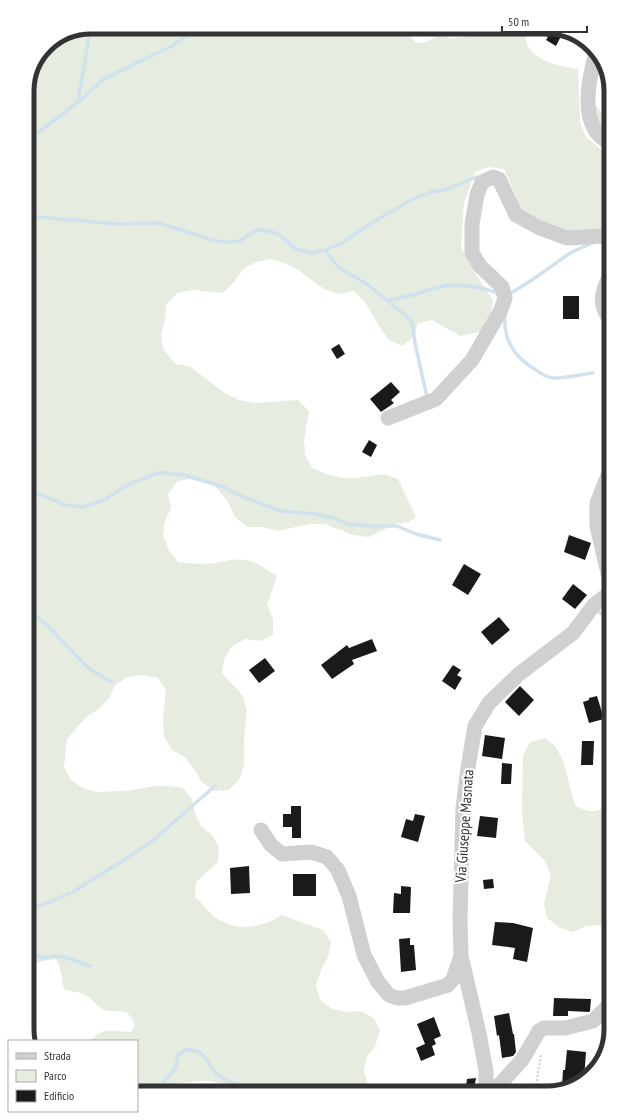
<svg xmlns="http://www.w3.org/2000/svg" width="638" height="1120" viewBox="0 0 638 1120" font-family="'PT Sans Narrow',sans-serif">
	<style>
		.green { fill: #e6ecdf }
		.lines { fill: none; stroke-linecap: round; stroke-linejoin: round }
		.stream { stroke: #cfe2ee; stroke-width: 3.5 }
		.building { fill: #1a1a1a }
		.path { stroke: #cdcdcd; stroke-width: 2; stroke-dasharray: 2 2; stroke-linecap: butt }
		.minor { stroke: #d0d0d0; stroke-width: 15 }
		.labels { text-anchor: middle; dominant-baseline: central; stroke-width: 4; stroke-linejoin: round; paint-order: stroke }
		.street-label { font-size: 15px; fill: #333; stroke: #fff }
		.rim { fill: none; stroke: #333; stroke-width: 5 }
	</style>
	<rect width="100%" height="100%" fill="#fff"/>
	<path class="green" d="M91,27H408L411,37L416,43C429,44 433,35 442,36C446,36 448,38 451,38C461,38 473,35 480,27H526C519,57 554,66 578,69L580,122L586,137L611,158V233L562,231L523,212L504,169L488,167L475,172L464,203L461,247L475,273L493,300L491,314L480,332L460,336L432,320L418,323L413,337L402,346L389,340L380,328L365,302L354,291L338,294L324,289L298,270L285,263L270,259L256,262L243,269L234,282L223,293L193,290L177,293L166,305L165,320L161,334L163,348L175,364L189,366L225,393L239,400L254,403L298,400L309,411L304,440L305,454L312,468L326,474L341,478H356L384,474L398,479L416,517L409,522L395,524L369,537L353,535L325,524H309L278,531L263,527H247L235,517L228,502L218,489L206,480L191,478L177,482L168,494L171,508L165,521L163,536L169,550L178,562C188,563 197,564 206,564C222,563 237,556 253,562C261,565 269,571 277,576L267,605L273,619V634L260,641L245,639L231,647L224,660L222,673L242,695L247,709L244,738V766L239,780L229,790L213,791L202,782L194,769L185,757L172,750L164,736L163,720L166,690L158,678L142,675L128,677L115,685L109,698L99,709L86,717L67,739L64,767L71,780L83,788L96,792L126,791L155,786H169L183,788L192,799L195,813L201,826L212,835L219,847L218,862L196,882L195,897C201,902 206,909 212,915C235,933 260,929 282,915L323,930L331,942L328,957L321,970L316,985L320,1000L332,1009L347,1012L361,1011L374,1018L380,1031L375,1046L366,1058L364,1072L371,1093H234C218,1075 194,1081 173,1085C167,1086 160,1086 154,1087C148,1089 144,1093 137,1093V1041H90C102,1027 114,1031 131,1032L135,1026C128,1003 116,1015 102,1009C96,1005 92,998 85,995C79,991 71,992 64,989C61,978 62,969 56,959L42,961L36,964L28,965L27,964V371L29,346L27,336V87L46,46Z
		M595,104L611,126V137C599,126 594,121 595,104Z
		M545,738L556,747L563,761L575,805C590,814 594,813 611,805V935L601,925L586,926L573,932L559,927L547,918L544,904L551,875L545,861L525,841L522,812L523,755L530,742Z"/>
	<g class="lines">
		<path class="stream" d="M78,101L89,37L95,27
			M27,138L32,137L78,102L104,79L172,46L194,30L195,27
			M27,216L117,224L159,223L212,240L223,242L240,241L248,235L258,230L269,231L280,235L295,249L311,253L325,250L344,242L368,225L411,200L431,192L448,189L476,177
			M325,250L335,263L343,270L367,284L411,320L413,326L415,343L427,397H429
			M508,295L535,278L570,253L594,242
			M388,300C406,298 421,292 439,287C457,282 482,287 500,294
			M505,315C503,340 515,358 536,370C541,374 547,377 553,378C565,379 581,374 593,373
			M27,489L65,505L82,507L104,500L128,485L157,473H166L183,475L221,486L241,496L281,511L315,514L334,518L348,524L368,526H397L416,534L440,540
			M27,527C33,515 30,502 27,489
			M27,610L47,625L87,667L111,682
			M599,612L611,623
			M27,911L73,892L150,843L215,786
			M27,950L44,958C60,953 75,961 91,966
			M137,1092H151L157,1089L176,1068L178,1055L187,1049L199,1052L205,1057L217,1075L237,1085L244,1093"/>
	</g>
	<path class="building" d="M547,27L560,30L559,32L562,34L556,46L546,40L548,37L543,35Z
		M563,296H579V319H563Z
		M339,344L345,354L337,359L331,349Z
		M391,382L400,392L391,400L394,403L381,412L370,399Z
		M369,440L377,445L371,457L362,452Z
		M569,535L591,543L585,560L564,552Z
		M464,564L481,574L468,595L452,585Z
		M573,584L587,595L575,609L562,599Z
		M499,617L510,630L492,645L481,632Z
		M372,639L377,651L352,660L354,664L332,679L321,665L347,645L349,648Z
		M265,658L275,671L259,683L249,670Z
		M453,665L461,670L457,675L462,678L455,690L442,681Z
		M520,686L534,700L519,716L505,702Z
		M597,696L604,719L589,723L583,702L589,700V698Z
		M485,735L505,738L502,759L482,756Z
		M582,741H594L593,765H581Z
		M502,763L512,764L511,784H501Z
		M291,806H301V838H292V827H283V814H291Z
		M415,814L425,816L418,842L401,837L406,819L413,821Z
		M480,816L498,818L496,838L477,836Z
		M249,866L250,893L231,894L230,868Z
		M293,874H316V896H293Z
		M493,879L494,888L484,889L483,880Z
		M401,886L411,887L410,913H393L394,893L401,894Z
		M495,922L513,923L533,928L527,962L513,959L515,948L492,945Z
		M410,938V945H414L416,970L401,972L399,939Z
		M554,998L591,999L590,1011L589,1012L568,1011V1016H553Z
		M509,1013L513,1034H514L516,1052L513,1056L502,1058L499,1035L497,1036L494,1016Z
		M434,1017L441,1036L434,1039L436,1044L432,1046L435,1055L421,1061L416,1048L425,1044L417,1024Z
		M567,1050L586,1052L584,1079L575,1086L568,1088L562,1087L563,1070H565Z
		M476,1078L473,1093H465L467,1079Z"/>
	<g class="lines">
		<path class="path" d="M536,1093V1085L541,1055"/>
		<path class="minor" d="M596,53C590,74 582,110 595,130C598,136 606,141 611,145
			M611,321C597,303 602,291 611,273
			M388,418L436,399L472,360L500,312L505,298L502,287L480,266L472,253V224L477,195L482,182L493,177L499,179L516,215L540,228L567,238L606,236L611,238
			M611,586L597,526V503L611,468
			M261,830L271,845L282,854L311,852L327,857L338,870L349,896L364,955L378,982L389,995L397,998H405L448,985L453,979L461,956
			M484,1093L486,1087V1071L479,1033L461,956L460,919L463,808L468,768L475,726L489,703L519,674L573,633L594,605L611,592
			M492,1093L522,1060L539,1031L544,1028H565L593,1021L611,1003"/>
	</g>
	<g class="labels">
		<g class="street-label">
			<text transform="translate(464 826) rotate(-86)">Via Giuseppe Masnata</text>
		</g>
	</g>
	<path d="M0 0H638V1120H0ZM91 34H547A57 57 0 0 1 604 91V1029A57 57 0 0 1 547 1086H91A57 57 0 0 1 34 1029V91A57 57 0 0 1 91 34Z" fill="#fff" fill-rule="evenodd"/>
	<path class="rim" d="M91 34H547A57 57 0 0 1 604 91V1029A57 57 0 0 1 547 1086H91A57 57 0 0 1 34 1029V91A57 57 0 0 1 91 34Z"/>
	<rect x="8" y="1040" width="130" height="72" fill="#ffffff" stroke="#adadad"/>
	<rect x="16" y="1053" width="20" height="6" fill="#d0d0d0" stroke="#adadad"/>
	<text x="44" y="1060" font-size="12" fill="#333333">Strada</text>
	<rect x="16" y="1070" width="20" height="12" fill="#e6ecdf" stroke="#adadad"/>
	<text x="44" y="1080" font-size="12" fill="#333333">Parco</text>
	<rect x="16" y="1090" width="20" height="12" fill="#1a1a1a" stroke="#adadad"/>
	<text x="44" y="1100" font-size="12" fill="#333333">Edificio</text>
	<path d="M502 26v6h85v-6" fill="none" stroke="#333333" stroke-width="2"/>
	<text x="508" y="26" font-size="12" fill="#333333" stroke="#ffffff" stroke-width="3" paint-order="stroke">50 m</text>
</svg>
